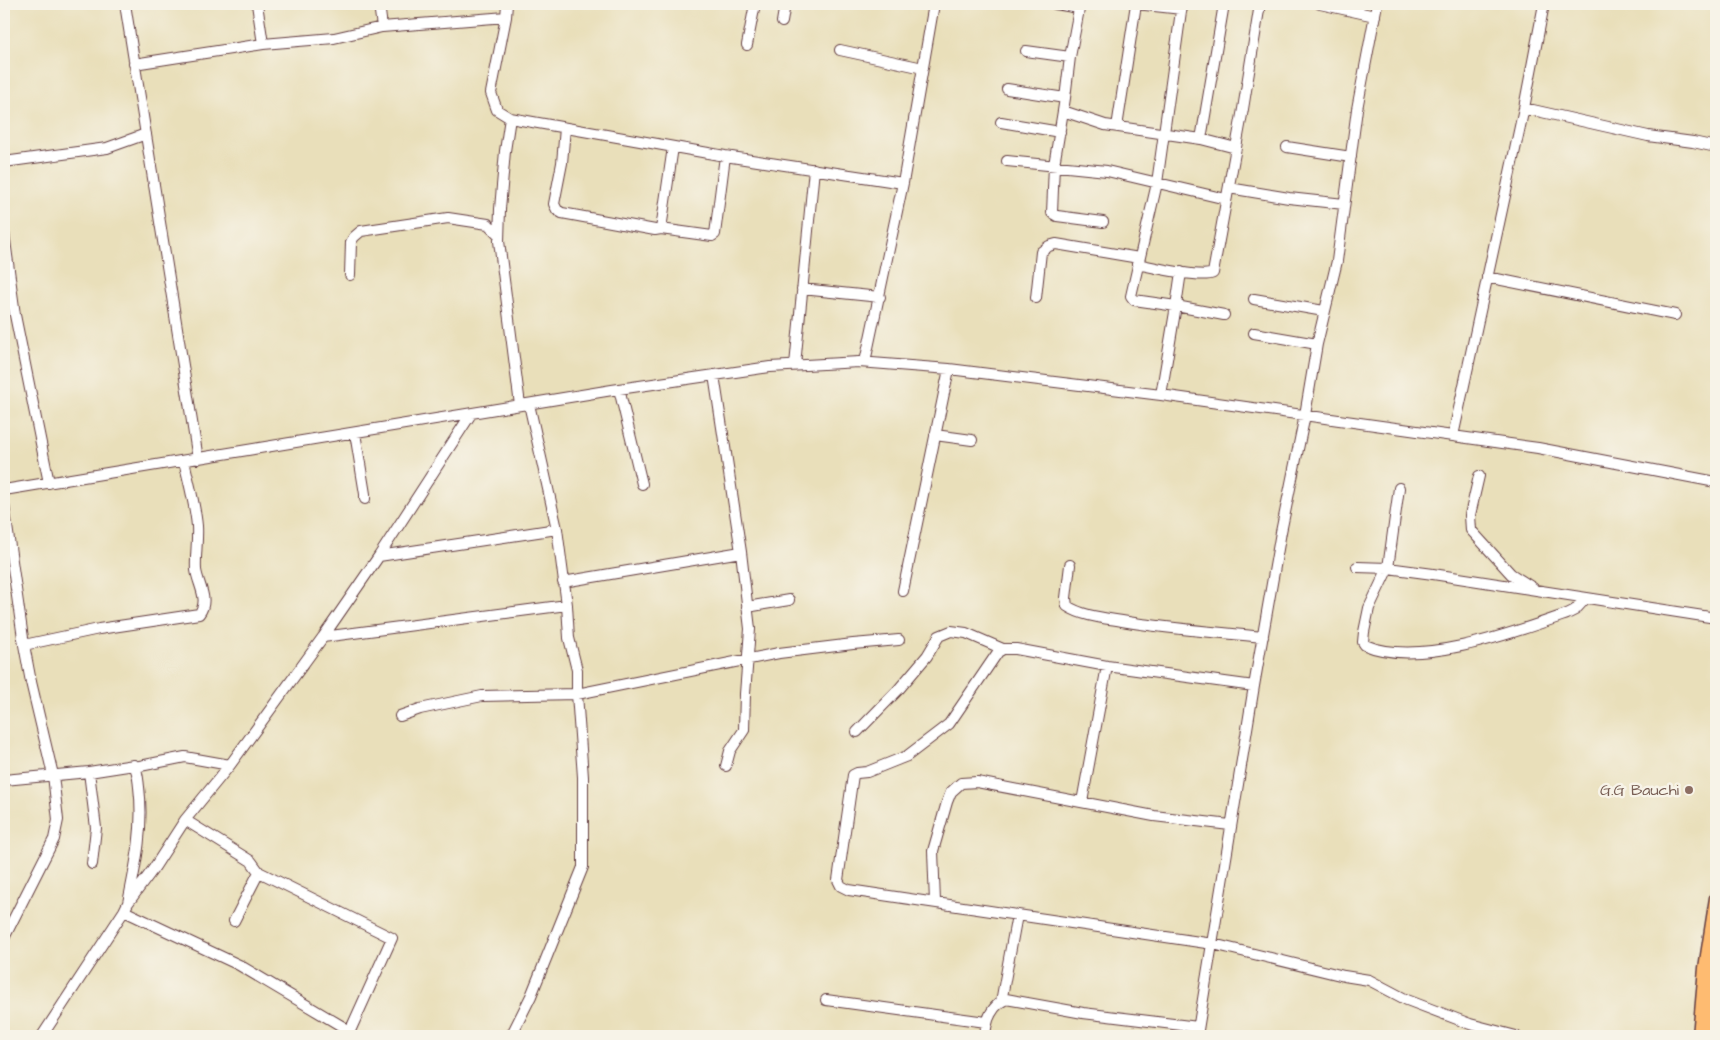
<svg xmlns="http://www.w3.org/2000/svg" width="1720" height="1040" viewBox="0 0 1720 1040" font-family="'Architects Daughter',sans-serif">
	<style>
		.lines { fill: none; stroke-linecap: round; stroke-linejoin: round }
		.minor-casing { stroke: #623c40; stroke-width: 12 }
		.major-casing { stroke: #623c40; stroke-width: 15 }
		.minor { stroke: #fff; stroke-width: 10 }
		.major { stroke: #febb71; stroke-width: 12 }
		.education-dot { fill: #8d6e63; stroke: #f7f3e8; stroke-width: 2 }
		.labels { text-anchor: middle; dominant-baseline: central; stroke-width: 5; stroke-linejoin: round; paint-order: stroke }
		.education-label { font-size: 16px; fill: #785e54; stroke: #f7f3e8; text-anchor: end }
	</style>
	<rect width="100%" height="100%" fill="#f7f3e8"/>
	<filter id="ink" filterUnits="userSpaceOnUse"><feTurbulence type="fractalNoise" baseFrequency=".02" numOctaves="2"/><feDisplacementMap in="SourceGraphic" scale="10" xChannelSelector="R" yChannelSelector="G"/><feConvolveMatrix kernelMatrix="1 2 1 2 8 2 1 2 1" color-interpolation-filters="sRGB"/></filter>
	<filter id="wash" filterUnits="userSpaceOnUse"><feTurbulence type="fractalNoise" baseFrequency=".0096" numOctaves="4" result="noise"/><feDisplacementMap in="SourceGraphic" scale="20" xChannelSelector="R" yChannelSelector="G"/><feGaussianBlur stdDeviation="1.12" result="paint"/><feColorMatrix in="noise" values="0 0 0 0 0 0 0 0 0 0 0 0 0 0 0 0 0 1.4 0 .05"/><feComposite in="paint" operator="in"/></filter>
	<g filter="url(#wash)">
		<rect width="100%" height="100%" fill="#e9dfba"/>
	</g>
	<g filter="url(#ink)">
		<g class="lines">
			<defs>
				<path id="minor" d="M125,4L198,459
					M257,4L263,44
					M379,4L382,27
					M507,4L506,17L491,93L497,110L510,118L725,156L903,183
					M1055,4L1079,8
					M1320,4L1375,16
					M782,22L785,4
					M747,45L755,4
					M840,50L923,68
					M1026,51L1070,57
					M134,64L263,44L334,38L382,27L506,17
					M1007,89L1065,98L1063,111L1105,125L1201,139L1236,148
					M1065,98L1070,57L1080,4
					M1524,108L1648,136L1693,142L1716,147
					M1063,111L1054,165L1052,213L1057,216L1103,222
					M510,118L505,151L500,209L499,241L520,405
					M1001,122L1060,132
					M1117,127L1136,4L1182,9
					M565,128L562,163L554,204L557,210L562,213L655,230L661,229L712,236L715,234L725,156
					M1201,139L1224,4
					M1287,147L1351,157
					M1007,161L1107,171L1226,199
					M4,162L107,148L146,134
					M1229,188L1289,198L1344,204
					M661,229L673,147
					M4,233L15,315L49,483
					M1137,264C1152,267 1202,279 1213,273L1243,109L1260,4
					M1181,272L1176,306L1224,315
					M350,275L351,242L354,237L361,231L448,218L488,224L499,235
					M1487,277L1675,315
					M802,289L880,297
					M1036,298L1041,252L1049,246L1056,244L1139,258
					M1254,299L1324,311
					M1254,333L1317,344
					M865,362L903,183L934,4
					M795,365L814,169
					M714,375L741,552L750,629L745,694L744,730L730,751L726,766
					M619,389L642,484
					M1161,395L1176,306L1134,300L1131,296L1157,183L1182,4
					M355,433L365,494V499
					M935,435L972,440
					M1453,436L1524,108L1544,4
					M1479,476L1470,515L1471,530L1511,574L1533,588
					M1399,488L1388,568L1369,608L1364,632L1363,642L1365,645C1418,668 1516,632 1567,614L1575,610L1586,598
					M4,490L612,390L770,367L859,362L949,369L1161,395L1538,448L1716,482
					M4,505L24,645L31,682L53,775L58,820L54,839L4,938
					M379,556L557,529
					M1070,565L1066,598L1067,606C1082,616 1104,618 1122,621C1169,629 1216,632 1263,637
					M1357,567L1388,568L1433,574L1716,618
					M563,582L741,552
					M903,591L949,369
					M747,607L789,600
					M323,637L567,605
					M24,645L99,629L199,614C210,600 198,585 196,570C195,556 198,541 197,526C195,504 189,483 184,461
					M1003,649L998,652L949,724L907,756L867,772L857,773L853,775L838,880L841,886L849,890L1213,944L1344,976L1369,980L1407,1000L1470,1024L1516,1036
					M400,716L420,709L482,696L577,694L779,653L853,644L899,640
					M857,732L899,689L927,656L939,636L951,631L966,633L1003,649H1016L1107,666L1254,686
					M135,767L185,757L230,765
					M89,772L96,828L92,864
					M4,780L89,772L134,765C138,772 138,779 139,787C144,827 136,864 128,903L124,911L42,1036
					M1082,802L1107,666
					M185,820L251,861L259,872L392,938L350,1031V1036
					M935,902L933,851L947,802L951,792L961,783L977,782L1154,816L1230,825
					M128,903L154,868L185,820L230,765L323,637L379,556L471,414
					M124,911L239,965L350,1031
					M234,921L259,872
					M826,1000L986,1022
					M1001,1002L1017,915
					M511,1036L531,996L583,867V777L577,694V670L569,638L567,605L557,529L529,404
					M985,1036C986,1021 991,1006 1006,999L1083,1013L1198,1027
					M1197,1036L1254,686L1281,532L1305,415L1317,344L1337,261L1357,109L1377,4"/>
				<path id="major" d="M1699,1036L1705,968L1716,898
					M1710,1036L1716,964"/>
			</defs>
			<use href="#minor" class="minor-casing"/>
			<use href="#major" class="major-casing"/>
			<use href="#minor" class="minor"/>
			<use href="#major" class="major"/>
		</g>
	</g>
	<circle class="education-dot" cx="1689" cy="790" r="5"/>
	<g class="labels">
		<g class="education-label">
			<text x="1679" y="790">G.G Bauchi</text>
		</g>
	</g>
	<rect width="1720" height="1040" fill="none" stroke="#f7f3e8" stroke-width="20"/>
</svg>
